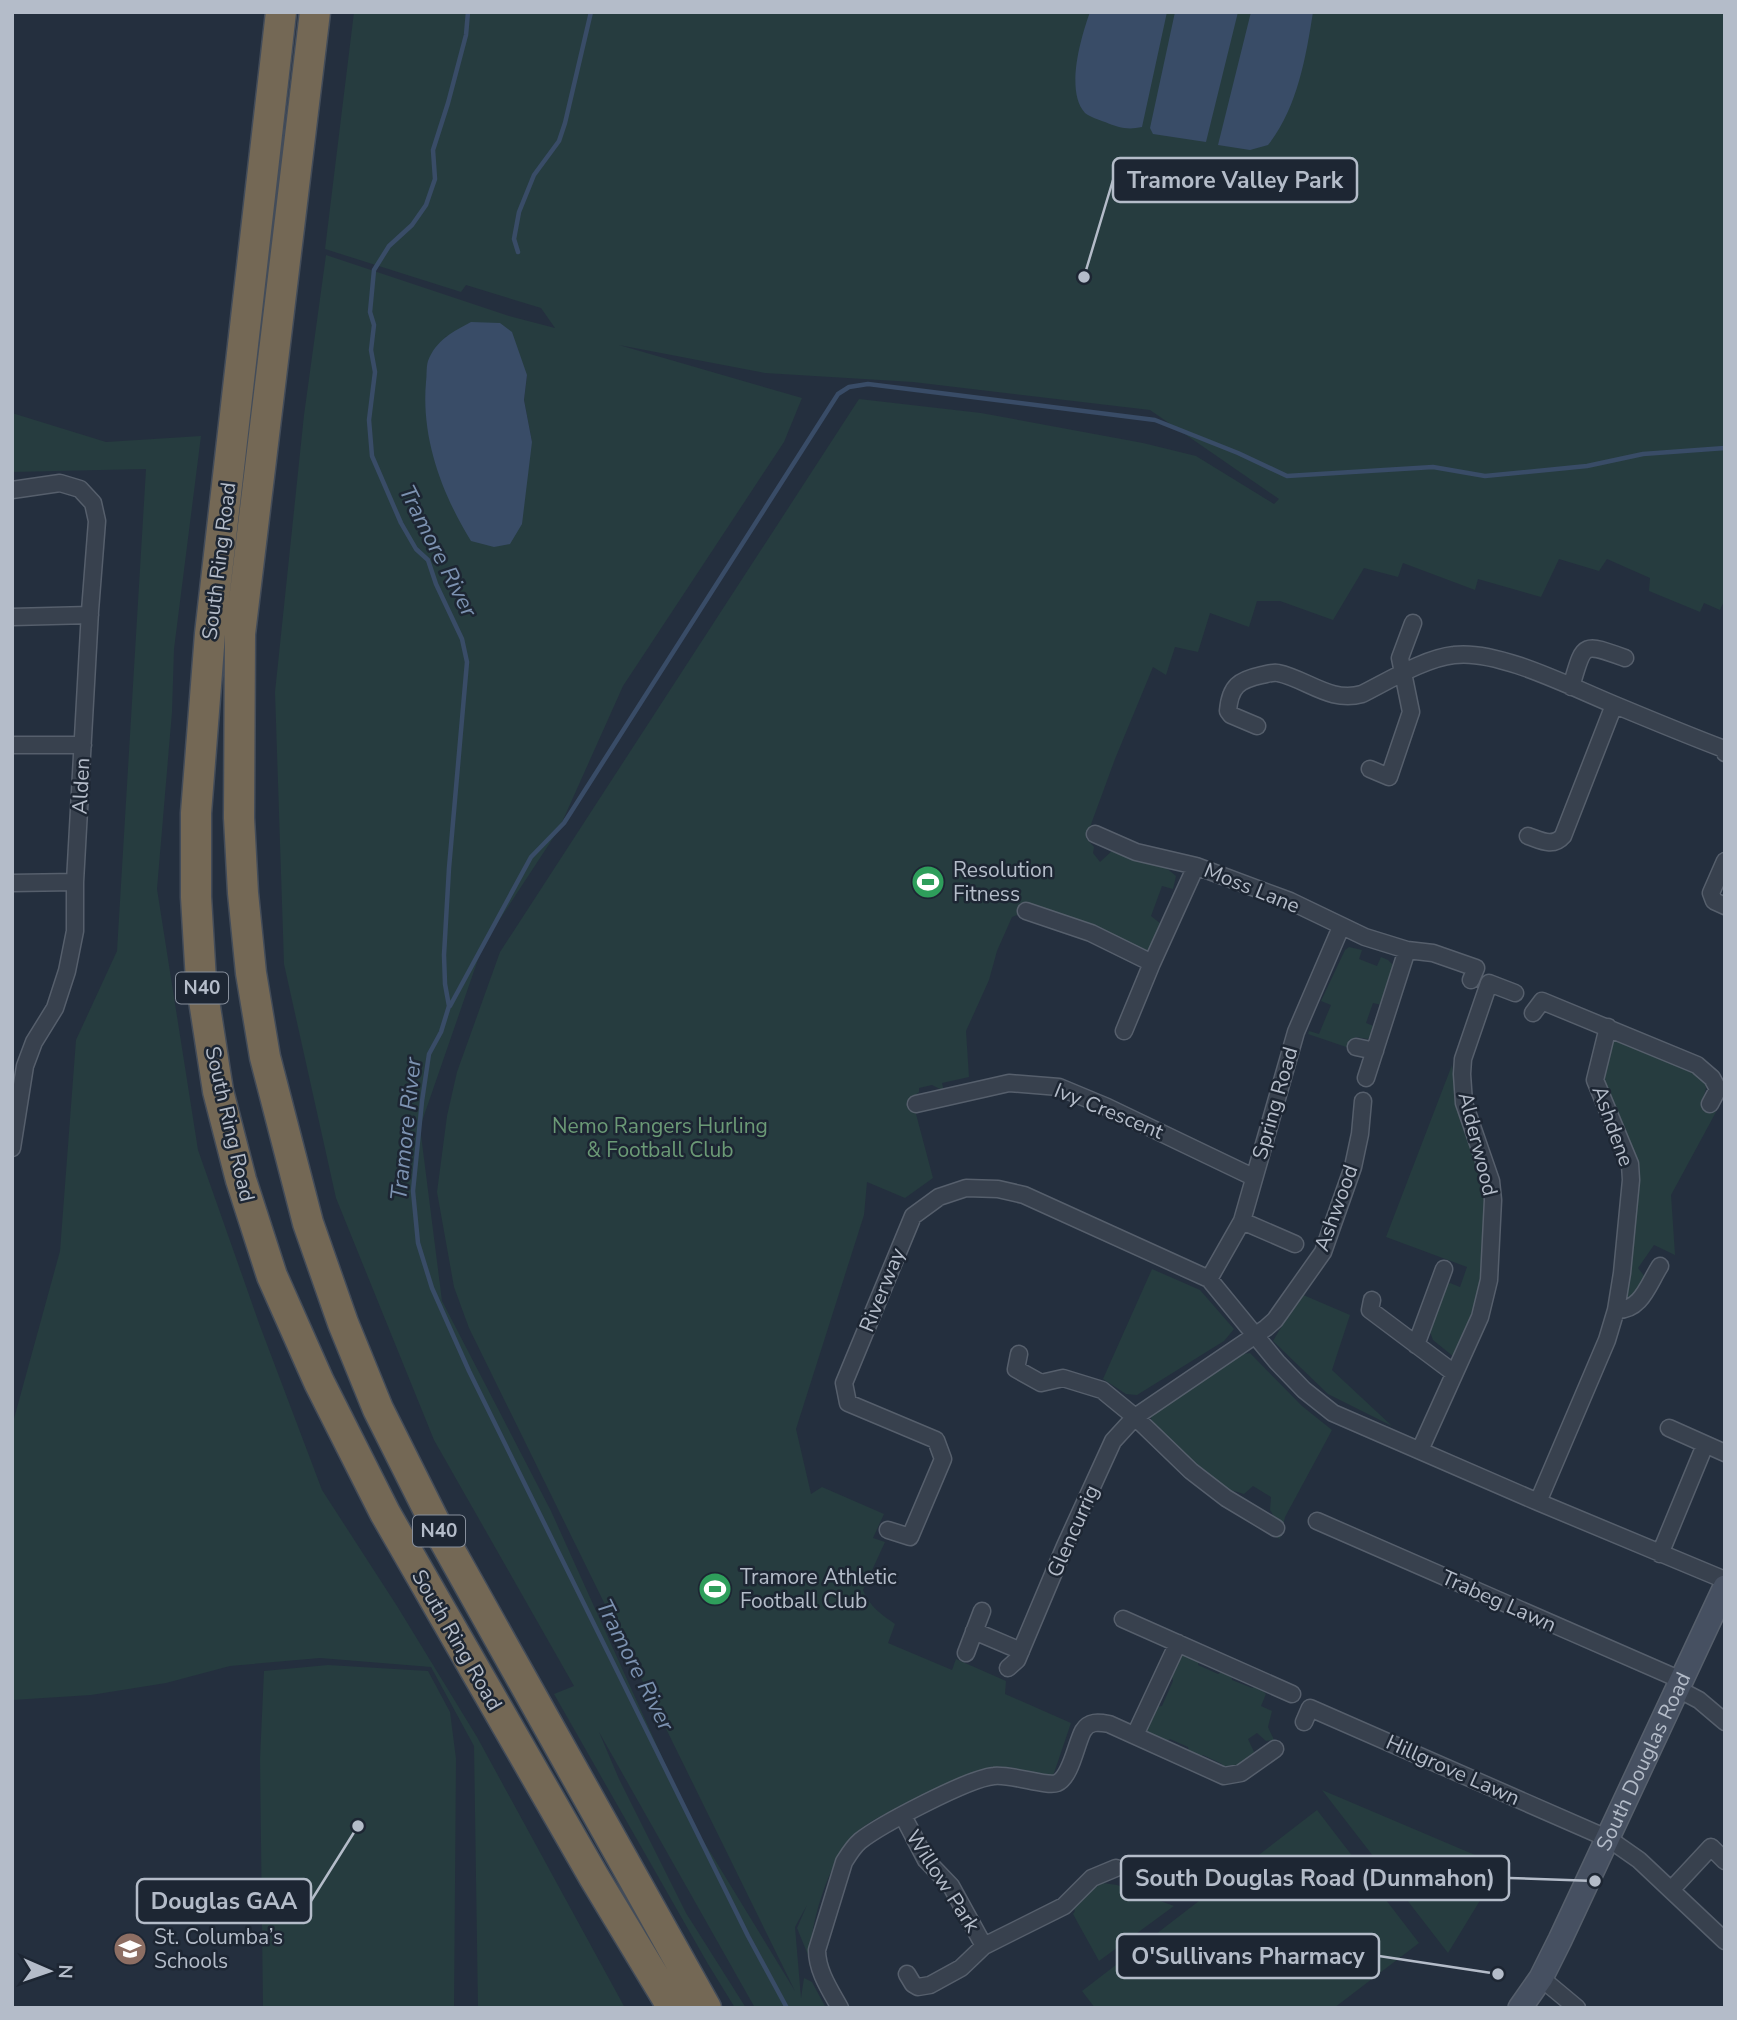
<svg xmlns="http://www.w3.org/2000/svg" width="1737" height="2020" viewBox="0 0 1737 2020" font-family="'Nunito Sans',sans-serif">
	<style>
		.green { fill: #263c3f; fill-rule: evenodd }
		.water { fill: #394c67 }
		.lines { fill: none; stroke-linecap: round; stroke-linejoin: round }
		.stream { stroke: #394c67; stroke-width: 4.5 }
		.street-casing { stroke: #565f6c; stroke-width: 19 }
		.secondary-casing { stroke: #565f6c; stroke-width: 26 }
		.highway-casing { stroke: #434c59; stroke-width: 33 }
		.street { stroke: #38414e; stroke-width: 16 }
		.secondary { stroke: #465061; stroke-width: 23 }
		.highway { stroke: #746855; stroke-width: 30 }
		.labels { text-anchor: middle; dominant-baseline: central; stroke-width: 5; stroke-linejoin: round; paint-order: stroke }
		.shield { fill: #1d2633; stroke: #878f9c; stroke-width: 2 }
		.shield-label { font-size: 19px; font-weight: bold; fill: #b4bcc9 }
		.street-label { font-size: 21px; fill: #b4bcc9; stroke: #1d2633 }
		.poi-label { font-size: 21px; fill: #b4bcc9; stroke: #1d2633; text-anchor: start }
		.park-label { font-size: 21px; fill: #6b9a76; stroke: #1d2633 }
		.water-label { font-size: 23px; font-style: italic; fill: #7c92b1; stroke: #1d2633 }
		.leader { fill: none; stroke: #b4bcc9; stroke-width: 2.5 }
		.callout-dot { fill: #b4bcc9; stroke: #1d2633; stroke-width: 2.5 }
		.callout { fill: #1d2633; stroke: #b4bcc9; stroke-width: 2.5 }
		.callout-label { font-size: 23px; text-anchor: middle; font-weight: bold; fill: #b4bcc9 }
	</style>
	<rect width="100%" height="100%" fill="#242f3e"/>
	<path class="green" d="M354,12H1725V599L1720,610L1704,603L1700,612L1649,591L1650,578L1607,559L1599,571L1559,559L1541,597L1478,579L1475,590L1403,563L1398,577L1364,568L1333,620L1280,601H1257L1249,627L1210,613L1198,652L1175,647L1166,675L1153,667L1115,759L1086,838L1094,847L1093,853L1100,862L1113,850L1165,867L1176,876L1173,889L1162,886L1151,916L1161,924L1149,951L1141,952L1102,933L1021,903L1017,915L1012,917L997,951L989,980L966,1031L969,1077L942,1083L944,1091L932,1085L919,1088V1092L912,1099L933,1178L905,1198L867,1182L864,1215L796,1429L811,1494L822,1487L884,1514L873,1538L885,1542L863,1590C869,1606 882,1615 895,1624L888,1643L952,1670L956,1659L1006,1681L1005,1694L1071,1723L1053,1776C1034,1776 1018,1765 995,1767C972,1770 950,1784 930,1794C907,1805 878,1814 858,1831C831,1854 809,1924 810,1960L797,1928L807,1905L795,1927L801,1998L804,1978L812,1982L826,2008H755L599,1732L619,1779L686,1913L746,2008H735L708,1964L554,1694L574,1686L434,1440L336,1198L284,964L275,692L304,415L326,255L509,316L555,328L541,308L466,285L461,292L325,249ZM445,336L527,375L524,400L532,442ZM619,345L765,373L913,382L1150,410L1279,499L1274,504L1196,456L1143,443L981,413L859,399L500,952L457,1072L447,1116L437,1192L454,1287L469,1328L795,1991L690,1819L551,1511L442,1301L420,1127L483,945L559,829L623,686L784,442L802,398Z
		M12,413L106,442L201,436L174,649L172,712L157,889L198,1150L260,1326L322,1490L397,1606L477,1737L625,2008H478L474,1746L431,1667L320,1658L230,1666L166,1683L91,1695L12,1700V1426L60,1251L76,1040L117,951L146,469L12,472Z
		M1349,947L1362,950L1359,959L1377,966L1381,957L1388,960L1393,965L1382,1005L1373,1003L1366,1023L1376,1027L1368,1039L1355,1037L1352,1049L1308,1034L1309,1031L1319,1034L1331,1005L1321,1001L1345,950Z
		M1617,1040C1633,1047 1699,1069 1705,1082C1708,1089 1703,1097 1701,1103L1716,1112L1671,1195L1675,1255L1654,1245L1638,1268L1645,1277L1635,1297L1629,1299L1625,1291L1637,1187L1601,1081L1612,1042Z
		M1452,1065C1456,1109 1476,1147 1486,1190C1489,1201 1486,1216 1485,1227C1482,1282 1478,1308 1454,1357L1433,1340L1430,1332L1446,1286L1450,1283L1460,1287L1467,1267L1386,1237Z
		M1152,1269L1200,1290L1234,1329L1224,1341L1137,1395L1126,1394L1103,1379Z
		M1301,1294L1350,1315L1332,1370L1392,1426L1328,1394L1273,1341Z
		M1250,1353L1302,1406L1332,1430L1285,1517L1280,1539L1274,1536L1278,1523L1270,1510L1271,1497L1253,1486L1244,1494L1224,1488L1154,1426L1151,1418L1155,1408L1243,1354Z
		M1184,1654L1199,1660L1198,1665L1218,1674L1223,1671L1231,1674L1232,1680L1252,1688L1256,1685L1266,1694L1261,1706L1272,1711L1268,1727L1274,1740L1266,1741L1257,1733L1248,1739L1254,1752L1243,1765L1223,1769L1222,1764L1203,1755L1198,1758L1190,1753L1188,1747L1170,1739L1165,1742L1147,1733L1146,1730L1155,1707L1162,1706L1173,1681L1171,1673L1181,1655Z
		M328,1665L428,1671L450,1712L456,1759L454,2008H263L260,1759L264,1671Z
		M1322,1790L1501,1866L1448,1953Z
		M1317,1810L1419,1943L1334,2008H1095L1082,1991Z
		M1103,1883L1117,1885L1174,1906L1099,1961L1073,1914L1075,1911L1073,1907L1093,1887Z"/>
	<path class="water" d="M1090,12H1167L1142,127C1128,130 1119,128 1105,122C1099,120 1090,117 1085,113C1065,91 1081,37 1090,12Z
		M1175,12H1238L1206,142L1153,134L1150,128Z
		M1251,12H1313C1306,57 1297,109 1268,145L1250,150L1218,145Z
		M471,322L500,323L512,332L527,375L524,400L532,442L522,524L510,544L494,547L471,541C442,494 421,438 426,382C427,376 426,367 428,361C436,340 454,331 471,322Z"/>
	<g class="lines">
		<path class="stream" d="M468,12L466,35L448,103L433,150L435,179L426,205L412,225L389,246L374,270L370,312L374,325L371,350L375,372L369,420L372,456L401,523L416,549L428,560L436,584L462,639L467,662L449,868L444,955L445,984L449,1006L441,1032L429,1054L422,1101L413,1191L418,1243L432,1288L469,1371L748,1936L787,2008
			M518,252L514,239L519,212L534,175L559,141L565,123L591,12
			M450,1006L531,857L564,823L838,394L849,387L868,384L1155,420L1238,453L1287,476L1433,467L1485,476L1587,466L1643,454L1725,448"/>
		<defs>
			<path id="street" d="M12,490L60,483L80,489L93,503L97,521L90,611L75,882V931L67,971L55,1008L34,1042L25,1066L12,1148
				M12,617L90,615
				M1571,687C1584,643 1581,642 1625,658
				M1257,726L1231,715L1228,711C1230,686 1239,680 1262,675C1267,674 1272,672 1278,673C1307,679 1330,703 1362,694C1388,681 1425,658 1454,655C1498,649 1573,688 1615,705C1651,720 1687,735 1724,749L1725,753
				M12,745H83
				M1370,769L1389,777L1411,712L1400,658L1413,623
				M1095,834L1136,852L1196,866L1290,901L1365,937L1407,950L1433,953L1476,968L1471,980
				M1528,836C1540,840 1553,848 1563,836L1614,705
				M1725,861L1711,893L1714,901L1725,906
				M12,883L75,882
				M1026,911L1091,933L1152,963
				M1533,1013L1542,1001L1697,1065L1712,1078L1718,1089L1710,1104
				M1124,1031L1152,963L1196,866
				M1356,1047L1375,1051
				M1366,1078L1407,950
				M916,1104L1009,1083L1059,1087L1107,1107L1253,1177
				M1242,1221L1295,1244
				M1209,1279L1242,1221L1296,1032L1341,927
				M1372,1300L1370,1310L1454,1373
				M1616,1310C1641,1311 1648,1285 1660,1266
				M1416,1345L1444,1269
				M1019,1354L1016,1369L1041,1383L1063,1378L1102,1390L1135,1417L1191,1471L1226,1498L1276,1528
				M1669,1428L1725,1453
				M1420,1450L1480,1317L1489,1280L1493,1200L1491,1181L1464,1103L1462,1074L1463,1059L1489,983L1515,993
				M1538,1502L1607,1340L1616,1310L1622,1273L1631,1180L1630,1164L1595,1080L1608,1027
				M1317,1521L1681,1680
				M888,1530L910,1537L943,1459L936,1440L848,1403L844,1383L913,1216L939,1197L966,1188L998,1189L1024,1195L1209,1279L1277,1362L1304,1390L1333,1413L1538,1502L1725,1580
				M1660,1554L1705,1445
				M1123,1619L1292,1694
				M974,1631L1021,1651
				M966,1653L982,1611
				M1008,1668L1017,1660L1065,1546L1113,1441L1135,1417L1266,1328L1275,1320L1323,1252L1353,1167L1360,1134L1363,1101
				M1678,1689L1699,1700L1725,1722
				M1304,1722L1310,1708L1609,1839L1639,1860L1725,1941
				M1135,1735L1178,1643
				M903,1816L926,1860L951,1886L984,1946
				M1671,1890L1711,1847L1725,1861
				M907,1974L913,1984L918,1987L930,1985L961,1968L984,1946L1064,1906L1092,1878L1116,1868
				M1541,1978L1577,2008
				M840,2008C830,1990 817,1971 817,1950L844,1862C849,1854 853,1847 860,1841C880,1825 969,1778 994,1776C1012,1774 1047,1787 1057,1783C1071,1777 1076,1744 1083,1731C1089,1721 1098,1722 1109,1724L1224,1776L1241,1773L1275,1749"/>
			<g id="secondary">
				<path id="s1" d="M1520,2008L1541,1978L1560,1940L1725,1587"/>
			</g>
			<path id="highway" d="M281,12L210,634L196,813V897L201,981L218,1091L241,1180L272,1276L319,1382L385,1513L594,1877L673,2008
				M315,12L240,634L239,818L243,893L251,973L265,1057L308,1223L343,1323L378,1409L438,1529L706,2008"/>
		</defs>
		<use href="#street" class="street-casing"/>
		<use href="#secondary" class="secondary-casing"/>
		<use href="#highway" class="highway-casing"/>
		<use href="#street" class="street"/>
		<use href="#secondary" class="secondary"/>
		<use href="#highway" class="highway"/>
	</g>
	<defs>
		<symbol id="stadium-disc" viewBox="-11 -11 22 22"><circle r="9.5" fill="#2e9e5b" stroke="#1d2633"/><path d="M0-5a6.5 5 0 1 0 0 10a6.5 5 0 1 0 0-10ZM-3.5-1.8h7v3.6h-7Z" fill="#fff"/></symbol>
		<symbol id="school-disc" viewBox="-11 -11 22 22"><circle r="9.5" fill="#8d6e63" stroke="#1d2633"/><path d="M0-5L7-2L0 1L-7-2ZM-4 1L0 2.5L4 1V4Q0 6-4 4Z" fill="#fff"/></symbol>
	</defs>
	<g fill-rule="evenodd">
		<use href="#stadium-disc" x="909" y="863" width="38" height="38"/>
		<use href="#stadium-disc" x="696" y="1570" width="38" height="38"/>
		<use href="#school-disc" x="111" y="1930" width="38" height="38"/>
	</g>
	<g class="labels">
		<g class="shield">
			<rect x="176" y="972.5" width="52" height="31" rx="5"/>
			<rect x="413" y="1515.5" width="52" height="31" rx="5"/>
		</g>
		<g class="shield-label">
			<text x="202" y="988">N40</text>
			<text x="439" y="1531">N40</text>
		</g>
		<g class="street-label">
			<text transform="translate(219 561) rotate(-83)">South Ring Road</text>
			<text transform="translate(81 786) rotate(-87)">Alden</text>
			<text transform="translate(1252 888) rotate(22)">Moss Lane</text>
			<text transform="translate(1275 1103) rotate(-74)">Spring Road</text>
			<text transform="translate(1109 1111) rotate(22)">Ivy Crescent</text>
			<text transform="translate(230 1124) rotate(77)">South Ring Road</text>
			<text transform="translate(1613 1126) rotate(70)">Ashdene</text>
			<text transform="translate(1478 1144) rotate(76)">Alderwood</text>
			<text transform="translate(1336 1208) rotate(-70)">Ashwood</text>
			<text transform="translate(882 1290) rotate(-68)">Riverway</text>
			<text transform="translate(1073 1531) rotate(-66)">Glencurrig</text>
			<text transform="translate(1499 1601) rotate(24)">Trabeg Lawn</text>
			<text transform="translate(457 1640) rotate(60)">South Ring Road</text>
			<text stroke="none"><textPath href="#s1" startOffset="276">South Douglas Road</textPath></text>
			<text transform="translate(1453 1770) rotate(24)">Hillgrove Lawn</text>
			<text transform="translate(943 1881) rotate(57)">Willow Park</text>
		</g>
		<g class="poi-label">
			<text x="953" y="870">Resolution<tspan x="953" dy="24">Fitness</tspan></text>
			<text x="740" y="1577">Tramore Athletic<tspan x="740" dy="24">Football Club</tspan></text>
			<text x="154" y="1937">St. Columba’s<tspan x="154" dy="24">Schools</tspan></text>
		</g>
		<g class="park-label">
			<text x="660" y="1126">Nemo Rangers Hurling<tspan x="660" dy="24">&amp; Football Club</tspan></text>
		</g>
		<g class="water-label">
			<text transform="translate(438 551) rotate(63)">Tramore River</text>
			<text transform="translate(406 1129) rotate(-84)">Tramore River</text>
			<text transform="translate(635 1665) rotate(63)">Tramore River</text>
		</g>
	</g>
	<path class="leader" d="M1084 277L1113 180M1595 1881L1509 1878M358 1826L311 1901M1498 1974L1379 1956"/>
	<g class="callout-dot">
		<circle cx="1084" cy="277" r="7"/>
		<circle cx="1595" cy="1881" r="7"/>
		<circle cx="358" cy="1826" r="7"/>
		<circle cx="1498" cy="1974" r="7"/>
	</g>
	<g class="callout">
		<rect x="1113" y="158" width="244" height="44" rx="7"/>
		<rect x="1121" y="1856" width="388" height="44" rx="7"/>
		<rect x="137" y="1879" width="174" height="44" rx="7"/>
		<rect x="1117" y="1934" width="262" height="44" rx="7"/>
	</g>
	<g class="callout-label">
		<text x="1235" y="188">Tramore Valley Park</text>
		<text x="1315" y="1886">South Douglas Road (Dunmahon)</text>
		<text x="224" y="1909">Douglas GAA</text>
		<text x="1248" y="1964">O'Sullivans Pharmacy</text>
	</g>
	<rect width="1737" height="2020" fill="none" stroke="#b4bcc9" stroke-width="28"/>
	<g transform="translate(49 1971) rotate(92)" stroke="#1d2633" stroke-width="5" paint-order="stroke">
	<path d="M0-5L12 26L0 18L-12 26Z" fill="#b4bcc9"/>
	<text y="-10" font-size="19" font-weight="bold" text-anchor="middle" fill="#b4bcc9">N</text>
	</g>
</svg>
